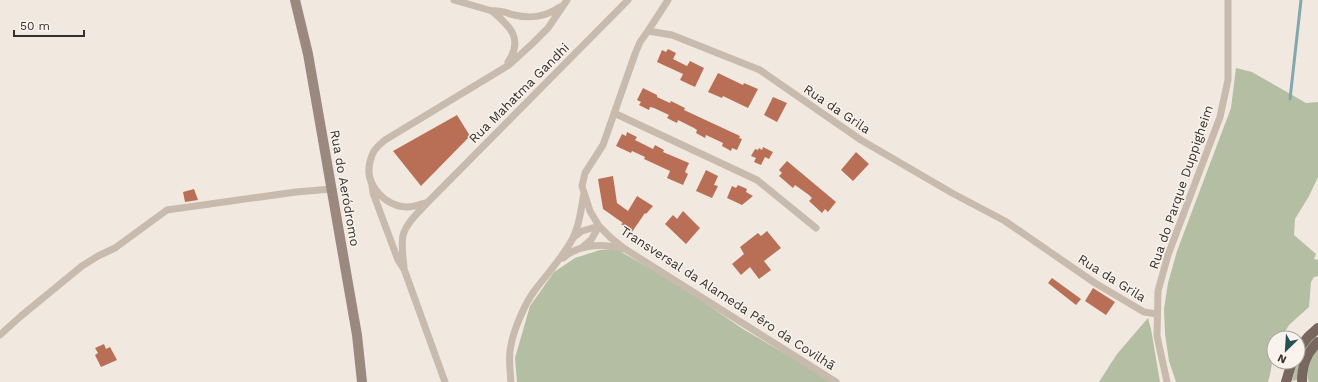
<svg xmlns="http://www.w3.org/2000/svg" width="1318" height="382" viewBox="0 0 1318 382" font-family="'Work Sans',sans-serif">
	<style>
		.green { fill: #b4bea2 }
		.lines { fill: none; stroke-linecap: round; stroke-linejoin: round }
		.stream { stroke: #82a8ab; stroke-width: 3 }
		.building { fill: #b96f56 }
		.minor { stroke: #c8baad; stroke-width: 7 }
		.secondary { stroke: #9b897f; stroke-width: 10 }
		.primary { stroke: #77675e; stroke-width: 10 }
		.labels { text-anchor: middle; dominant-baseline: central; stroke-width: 3; stroke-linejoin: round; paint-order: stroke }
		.street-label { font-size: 13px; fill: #372f2b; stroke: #f8f3ec }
	</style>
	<rect width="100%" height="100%" fill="#f1e9e0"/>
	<path class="green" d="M1236,68L1252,72L1306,103L1318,102V177L1309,196L1295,219L1294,235L1316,254L1314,259L1318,260V276L1314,277L1311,282L1309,307L1289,325L1281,338H1274C1274,351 1272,369 1268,382H1176L1169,361L1165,334L1164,309L1168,283L1177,251L1231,108Z
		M616,249L658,273L702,301L743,329L833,382H517L515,358L530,306L554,272L575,258L600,250Z
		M1148,318L1151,329L1160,382H1099L1117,354Z
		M1318,331C1318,340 1308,347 1303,355C1298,363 1298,371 1298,380L1292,381L1300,352Z
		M1318,349V382H1309C1305,372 1311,358 1318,349Z"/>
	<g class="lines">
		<path class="stream" d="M1290,99L1301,0"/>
	</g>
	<path class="building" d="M668,49L676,53L673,59L687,66L690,61L704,68L695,87L680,80L683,74L657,62L662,50L666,52Z
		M718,73L743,85L744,83L758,89L748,108L723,96L722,98L708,92Z
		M643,88L657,95V97L670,103L671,101L685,108L684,110L740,136L739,138L742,139L737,150L732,148L731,151L722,146L723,143L706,135L705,138L696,133L697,130L694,128L678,120L677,123L667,118L669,115L654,108L650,107L649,110L639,105L641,102L637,100Z
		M773,97L787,103L777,122L764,115Z
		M457,115L470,136L421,186L393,151Z
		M627,132L637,137L635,140L653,149L655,145L664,150L663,152L689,163L685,172L688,174L683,185L667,178L670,171L644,159L645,157L632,151L631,153L616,146L622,134L626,136Z
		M763,147L773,152L769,159L765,157L761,165L754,162L756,158L751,156L755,149L758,150L759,148L762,150Z
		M856,152L869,164L853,181L841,170Z
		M787,161L836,202L828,212L825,209L822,213L809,201L812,198L809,195L795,185L793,188L779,176L782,173L779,170Z
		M706,170L718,176L714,185L718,186L712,198L696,191Z
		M613,176L617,203L628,211L637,196L653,206L646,214L645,213L632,232L621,224L623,223L603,209L598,179Z
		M738,185L747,189L746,192L753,196L742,205L727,198L732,186L736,188Z
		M194,189L198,200L185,202L183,192Z
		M683,211L700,228L686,244L665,224L673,215L677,219Z
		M767,231L781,248L764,261L771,270L759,279L750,267L741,275L732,264L744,254L740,247L758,233L761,236Z
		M1052,278L1081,299L1076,305L1048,283Z
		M1093,288L1115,302L1106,315L1085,301Z
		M104,344L106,349L110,347L117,360L101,367L95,355L98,353L95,348Z"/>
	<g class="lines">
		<path class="minor" d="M454,0L492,11C500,10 507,13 514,15C531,19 545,17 560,7
			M567,0L548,28L532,44L509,65L385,140C381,143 377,147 374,151C364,171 369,187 386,200C392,204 400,207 407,207C414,207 421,204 428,202L628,0
			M492,11C510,26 524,39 508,62
			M648,31L668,0
			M614,113L757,180L816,228
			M372,186L373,193L398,260L404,269L445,382
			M574,237L582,231L599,226
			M584,246L591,240L599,226
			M563,258C579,244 603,243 623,249
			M404,267C403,257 401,245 403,235C407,222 419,212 428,202
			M0,335L21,316L82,266L98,256L115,248L167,210L296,192L332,189
			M511,382C510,370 508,357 511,345C514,329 525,303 535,290C548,273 563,257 573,238C580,224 581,209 584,193
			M836,382L625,249L611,238L599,226L590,211L582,186L585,173L603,145L635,54L640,42L648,31L672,35L760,70L861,140L952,193L1005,221L1095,283L1144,312L1157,314
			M1167,382L1157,336L1158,291L1168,255L1220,117L1228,80V0"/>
		<path class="secondary" d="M295,0L308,54L357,335L362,382"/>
		<path class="primary" d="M1298,350L1308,337L1318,328
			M1286,382L1292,362
			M1302,382C1302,366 1306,354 1318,342"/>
	</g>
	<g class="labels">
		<g class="street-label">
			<text transform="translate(519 93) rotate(-45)">Rua Mahatma Gandhi</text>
			<text transform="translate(837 109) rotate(34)">Rua da Grila</text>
			<text transform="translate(1181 187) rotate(-71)">Rua do Parque Duppigheim</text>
			<text transform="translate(345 188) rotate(80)">Rua do Aeródromo</text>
			<text transform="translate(1112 278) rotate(32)">Rua da Grila</text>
			<text transform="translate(728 298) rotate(33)">Transversal da Alameda Pêro da Covilhã</text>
		</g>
	</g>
	<g transform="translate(1286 350) rotate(205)"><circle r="19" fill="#f8f3ec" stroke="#aba59f"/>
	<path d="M0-3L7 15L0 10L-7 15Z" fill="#255054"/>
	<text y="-6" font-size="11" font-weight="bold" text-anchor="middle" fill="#372f2b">N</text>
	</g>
	<path d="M14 30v6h70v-6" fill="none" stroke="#372f2b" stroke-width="2"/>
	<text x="20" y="30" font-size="12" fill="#372f2b" stroke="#f8f3ec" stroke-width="3" paint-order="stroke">50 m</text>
</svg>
